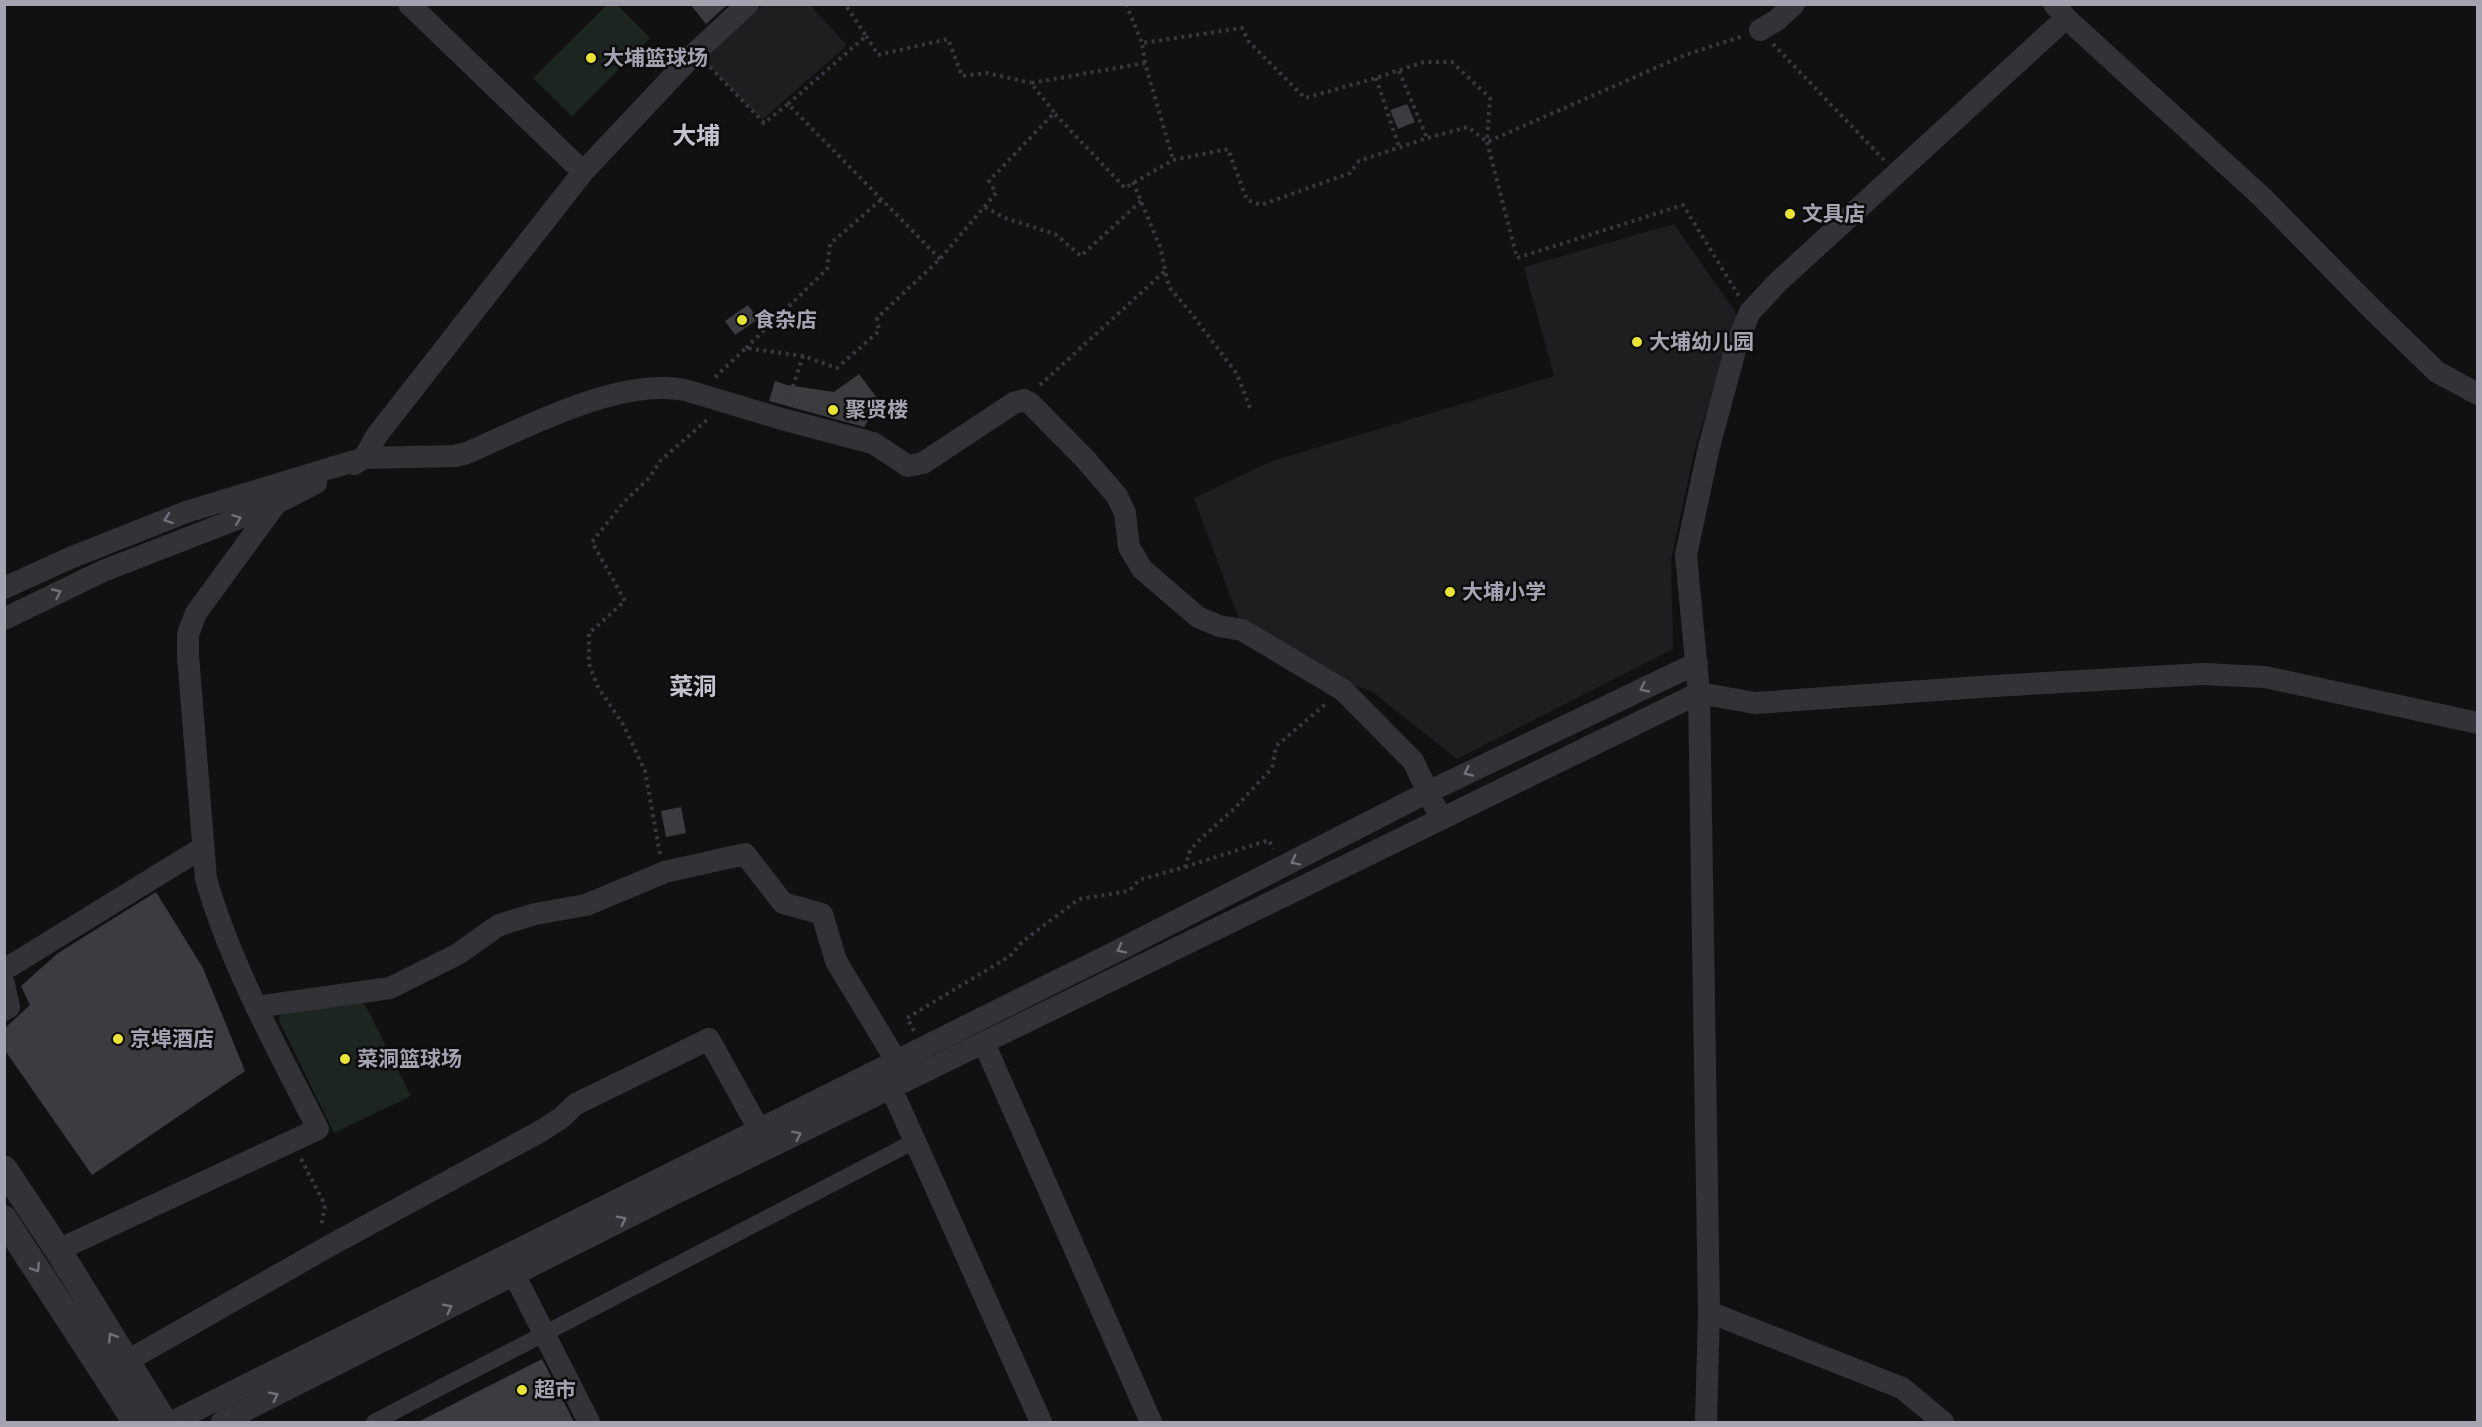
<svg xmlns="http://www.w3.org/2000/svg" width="2482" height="1427" viewBox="0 0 2482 1427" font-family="'Alegreya Sans','Noto Sans SC',sans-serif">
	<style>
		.built { fill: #1e1d1f }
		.green { fill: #1d2521 }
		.building { fill: #3c3b3f }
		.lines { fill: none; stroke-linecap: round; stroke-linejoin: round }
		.path { stroke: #38383e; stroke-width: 4; stroke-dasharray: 3 4.5; stroke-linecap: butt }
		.pedestrian { stroke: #333237; stroke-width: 16 }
		.minor { stroke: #333237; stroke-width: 22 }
		.tertiary { stroke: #333237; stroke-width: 27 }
		.oneway { stroke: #71707b }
		.poi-dot { fill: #e9e432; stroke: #0c0c0d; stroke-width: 2 }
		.labels { text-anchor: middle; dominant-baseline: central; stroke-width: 5; stroke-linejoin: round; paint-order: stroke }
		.poi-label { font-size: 21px; font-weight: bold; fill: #a3a3b2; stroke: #0c0c0d; text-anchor: start }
		.quarter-label { font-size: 24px; font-weight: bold; fill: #c4c3cf; stroke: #0c0c0d }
	</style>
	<rect width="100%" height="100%" fill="#111112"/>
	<path class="built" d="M763,5H810L847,45L762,120L702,59Z
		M1674,224L1738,316L1696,444L1671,560L1673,649L1457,759L1371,691L1305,671L1241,625L1194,498L1272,461L1554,376L1524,267Z"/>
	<path class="green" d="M607,5H617L650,38L572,116L533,78Z
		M359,1000L367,1008L411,1096L334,1133L279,1021L281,1008Z"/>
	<path class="building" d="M690,4H728L706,24Z
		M1407,104L1415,122L1398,129L1390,110Z
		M748,305L758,319L735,335L725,321Z
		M859,374L880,402L864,427L769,401L775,381L787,385L834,392Z
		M681,807L686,833L666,837L661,811Z
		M156,892L203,968L245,1071L92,1175L4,1049V1029L30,1005L21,986L58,953Z
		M542,1359L574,1422H418Z"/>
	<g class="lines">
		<path class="path" d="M1126,4L1142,43
			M866,36L878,55L948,39L962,76L987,73L1031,83
			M1773,44L1884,160
			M1145,63L1142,43L1242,28L1249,42L1305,98L1376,78L1424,62H1452L1490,98L1487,142L1517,258L1683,205L1739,296
			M710,67L764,123L788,104L940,259
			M1399,71L1427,138
			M1376,78L1399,147
			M788,104L866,36L845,4
			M1054,112L1031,83L1145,63L1173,160
			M1133,182L1160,247L1169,287L1191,313L1237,374L1250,408
			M985,207L1005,218L1055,234L1081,256L1141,201
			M746,348L827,269L830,244L883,198
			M715,377L746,348L803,356L837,368L879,331L877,318L940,259L996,193L989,181L1054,113L1125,188L1173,160L1228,149L1247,200L1261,205L1350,173L1359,161L1427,138L1468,127L1487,142L1685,55L1743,36
			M1040,385L1165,271
			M788,401L803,356
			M660,854L645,771L624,726L598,687L589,664V633L625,601L592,542L623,503L649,478L661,460L708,419
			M1185,867L1269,840L1273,849
			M914,1031L907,1018L1010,956L1022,942L1079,899L1129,891L1139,880L1185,867L1189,853L1196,843L1235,808L1272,768L1276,746L1327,703
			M301,1159L325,1205L322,1222L323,1226"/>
		<path class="pedestrian" d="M374,1422L915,1141"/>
		<path class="minor" d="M409,4L583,172
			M2066,18L2263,198L2368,305L2437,372L2478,394
			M1760,30L1777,20L1794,4
			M354,464L364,458L377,435L583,172L696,52L748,4
			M4,588L70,558L186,512L364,458L455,456L467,453C527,427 620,377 685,390L782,419L873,443L908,466L923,463L1014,403L1024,400L1031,404L1086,460L1117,496L1125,513L1129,547L1142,569L1198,617L1219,626L1242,630L1343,690L1413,761L1441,819
			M4,619L103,571L275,504L316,483
			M4,970L202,848
			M4,984L9,1007L4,1010
			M256,1007L390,988L458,954L499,925L535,914L586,905L665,872L745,854L783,903L822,914L836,961L903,1072
			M984,1043L1151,1422
			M891,1088L1041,1422
			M58,1250L318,1129C277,1048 231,966 206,879L188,656V634L196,613L275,505
			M514,1274L589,1422
			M1709,1312L1902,1388L1943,1422
			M127,1361L331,1245L541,1131L561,1118L576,1104L709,1039L766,1142
			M172,1422L1121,949L1428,792L1697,663
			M222,1422L672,1195L1699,693L1755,703L1993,686L2203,674L2265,677L2478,723
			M1706,1422L1709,1312L1699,693L1686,555L1709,447L1737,343L1750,312L1777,283L2066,18L2054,4"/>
		<path class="tertiary" d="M4,1169L58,1250L164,1422
			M4,1219L136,1422"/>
	</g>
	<defs><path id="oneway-chevron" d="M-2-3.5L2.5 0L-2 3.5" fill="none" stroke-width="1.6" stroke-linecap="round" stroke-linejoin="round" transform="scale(1.5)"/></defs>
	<g class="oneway">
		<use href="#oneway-chevron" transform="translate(168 519) rotate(160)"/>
		<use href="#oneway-chevron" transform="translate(237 519) rotate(-21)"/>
		<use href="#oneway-chevron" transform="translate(57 593) rotate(-25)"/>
		<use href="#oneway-chevron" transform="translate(1644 688) rotate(155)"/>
		<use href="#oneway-chevron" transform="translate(1468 772) rotate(155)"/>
		<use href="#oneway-chevron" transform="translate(1295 861) rotate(153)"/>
		<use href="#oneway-chevron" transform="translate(1121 949) rotate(153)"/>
		<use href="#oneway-chevron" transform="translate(797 1135) rotate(-26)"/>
		<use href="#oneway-chevron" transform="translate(622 1220) rotate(-27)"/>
		<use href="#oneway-chevron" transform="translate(36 1268) rotate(57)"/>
		<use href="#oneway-chevron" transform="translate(448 1308) rotate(-27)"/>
		<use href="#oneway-chevron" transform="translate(112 1337) rotate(-122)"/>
		<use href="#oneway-chevron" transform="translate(274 1396) rotate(-27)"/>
	</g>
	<g class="poi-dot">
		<circle cx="591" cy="58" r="6"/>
		<circle cx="1790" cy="214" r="6"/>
		<circle cx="742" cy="320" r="6"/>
		<circle cx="1637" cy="342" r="6"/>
		<circle cx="833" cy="410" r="6"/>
		<circle cx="1450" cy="592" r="6"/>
		<circle cx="118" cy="1039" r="6"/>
		<circle cx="345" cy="1059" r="6"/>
		<circle cx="522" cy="1390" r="6"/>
	</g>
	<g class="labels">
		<g class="poi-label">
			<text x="603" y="58">大埔篮球场</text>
			<text x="1802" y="214">文具店</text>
			<text x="754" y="320">食杂店</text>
			<text x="1649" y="342">大埔幼儿园</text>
			<text x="845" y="410">聚贤楼</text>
			<text x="1462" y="592">大埔小学</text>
			<text x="130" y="1039">京埠酒店</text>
			<text x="357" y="1059">菜洞篮球场</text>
			<text x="534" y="1390">超市</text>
		</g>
		<g class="quarter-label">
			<text x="696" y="137">大埔</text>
			<text x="693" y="688">菜洞</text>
		</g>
	</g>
	<rect width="2482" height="1427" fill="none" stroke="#a3a3b2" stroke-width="12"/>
</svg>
